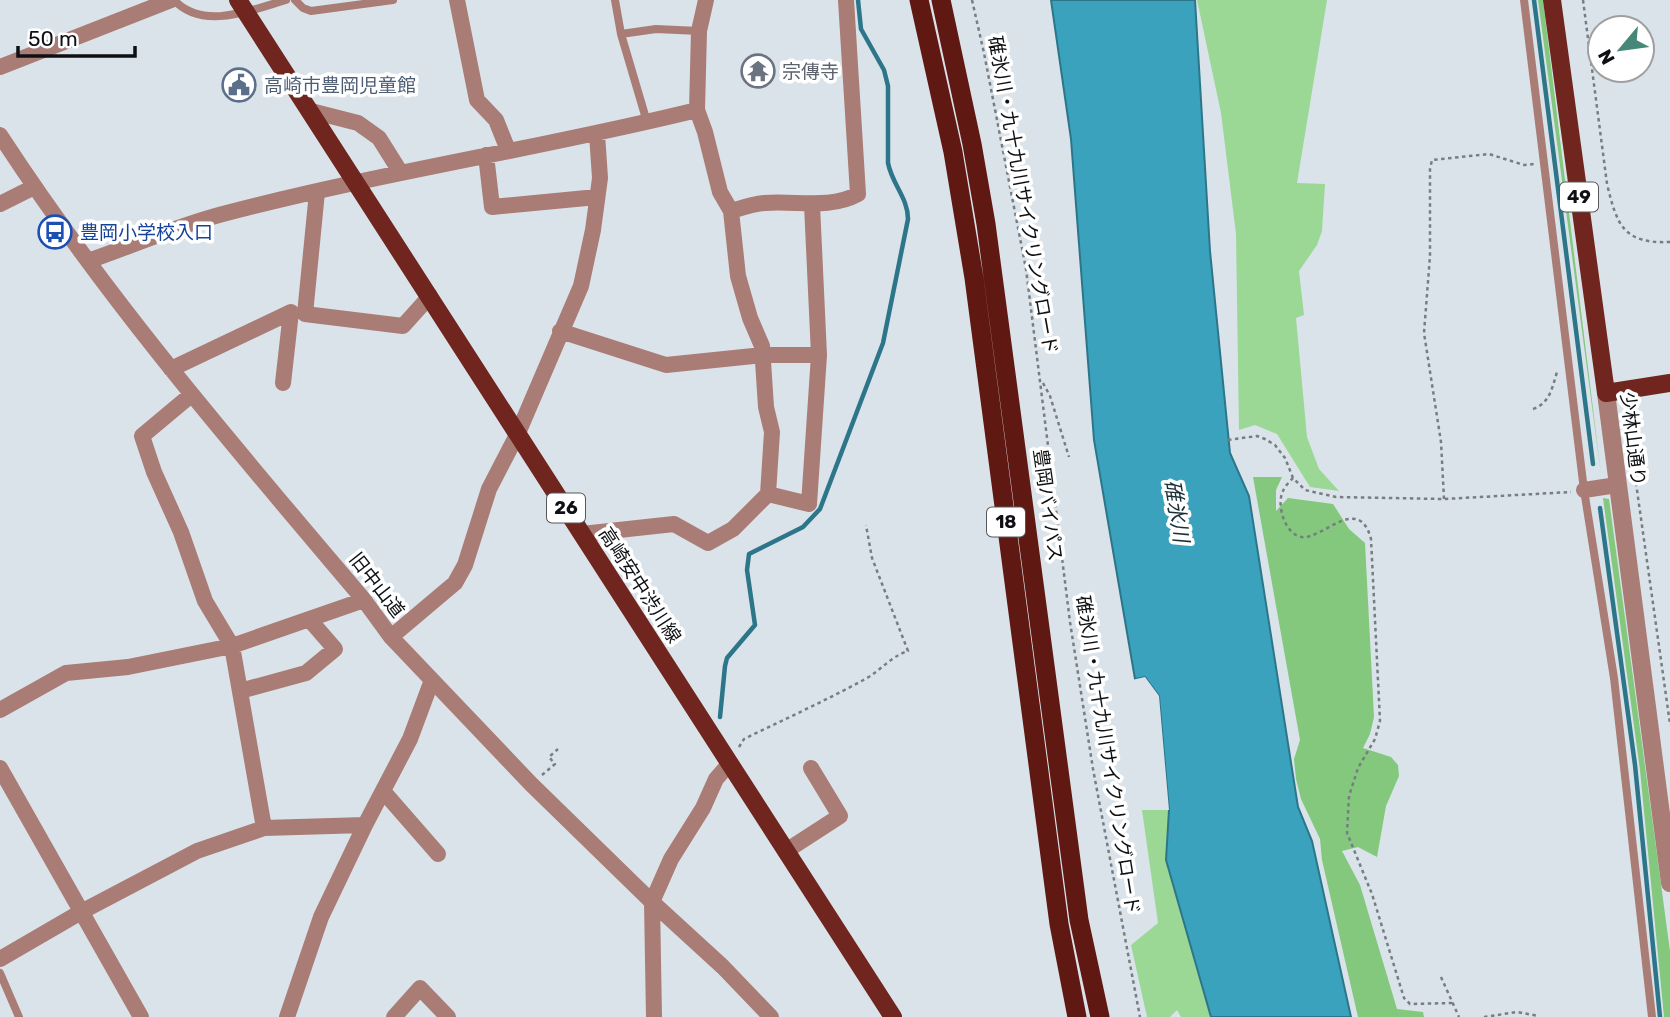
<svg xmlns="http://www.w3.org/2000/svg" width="1670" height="1017" viewBox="0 0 1670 1017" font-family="Rubik,'Noto Sans JP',sans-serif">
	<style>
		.green { fill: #9bd895 }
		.forest { fill: #83c87c }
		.water { fill: #3aa2bd; stroke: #2d768a; stroke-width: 2 }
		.pier { fill: #dae3ea }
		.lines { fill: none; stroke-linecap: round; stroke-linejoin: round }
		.stream { stroke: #2d768a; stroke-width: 4.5 }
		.path { stroke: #777d82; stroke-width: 2.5; stroke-dasharray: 3.5 3.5; stroke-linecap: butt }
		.service { stroke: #a97c75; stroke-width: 8 }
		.minor { stroke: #a97c75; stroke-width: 16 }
		.tertiary { stroke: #a97c75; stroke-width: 18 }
		.primary { stroke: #70251e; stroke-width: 18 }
		.trunk { stroke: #601813; stroke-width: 19 }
		.labels { text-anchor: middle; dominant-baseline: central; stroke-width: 7; stroke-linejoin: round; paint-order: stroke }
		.shield { fill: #fff; stroke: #56585a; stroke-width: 2 }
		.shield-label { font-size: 18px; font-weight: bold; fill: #0e1013 }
		.worship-label { font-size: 19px; fill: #5b616d; stroke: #fff; text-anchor: start }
		.service-label { font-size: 19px; fill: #4e5e75; stroke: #fff; text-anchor: start }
		.street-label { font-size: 19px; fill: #0e1013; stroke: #fff }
		.transit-label { font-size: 19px; fill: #164399; stroke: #fff; text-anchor: start }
		.water-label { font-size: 21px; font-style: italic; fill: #182f36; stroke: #fff }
	</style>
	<rect width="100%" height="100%" fill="#dae3ea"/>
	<path class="green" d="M1197,0H1327L1297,183L1325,184L1322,231L1317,245L1299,271L1304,315L1296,318L1307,437L1319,469L1339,491L1310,487L1277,434L1255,425L1239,430L1236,234L1221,113Z
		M1142,810H1169L1166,860L1211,1017H1181L1177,1010L1170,1017H1147L1131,945L1158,923Z"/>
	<path class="forest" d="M1538,0H1543L1601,474Z
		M1253,477H1282L1276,490V511L1288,498L1333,504L1349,529L1365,543L1374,717L1370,734L1363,748L1391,757L1398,765L1399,776L1386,806L1377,857L1358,847L1342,851L1360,885L1397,1009L1423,1012L1424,1017H1358L1322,860L1320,839L1301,799L1296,779L1294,759L1300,740Z
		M1603,498L1609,499L1670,951V1017H1664L1640,770Z"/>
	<path class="water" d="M1051,0H1195L1210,251L1230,453L1249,496L1298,807L1312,841L1351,1017H1211L1166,860L1169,810L1159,696L1145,677L1135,679L1094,440L1071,139Z"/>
	<path class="pier" d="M1145,677L1159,696L1169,810H1165L1156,697L1143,681L1135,682L1132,680Z"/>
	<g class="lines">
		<path class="stream" d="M1534,0L1593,464
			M1600,508L1635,765L1660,1017
			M720,717L725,666L727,658L755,625L747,570L749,554L803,527L820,509L883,343L908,219C908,198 892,184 888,163V86L884,70L861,29L858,0"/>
		<path class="path" d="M972,0L984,53L1026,269L1070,622L1093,769L1140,1017
			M1583,0L1607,184C1617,225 1623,244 1670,242
			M1043,383L1050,396L1069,457
			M1631,407L1639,463L1635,476L1670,724
			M1533,409C1550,403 1552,388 1557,372
			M1228,440L1257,436L1265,439L1275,445L1285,458L1293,478L1305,490L1336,497L1444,499L1571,492
			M1293,478C1290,481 1285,486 1283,491C1276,505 1285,535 1302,537C1322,540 1359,493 1371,539L1380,721L1375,739L1358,768L1349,796L1347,833L1372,894L1404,998L1410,1004L1453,1003
			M1444,499L1441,442L1424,333L1430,256V169L1432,160L1489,154L1524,165L1534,164
			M739,747L744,739C785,719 827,700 867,678C882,669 892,656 908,651L872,558L866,525
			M542,775L555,764L549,757L558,749
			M1441,977L1459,1017
			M1484,1017L1517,1012L1539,1016"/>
		<path class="service" d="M174,0C203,31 251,10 286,0
			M295,0L303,8L311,11L393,0
			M615,0L621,34L647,122
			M1524,0L1584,490L1614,678L1652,1017
			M621,34L656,29L699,31
			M0,973L19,1017"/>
		<path class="minor" d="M457,0L477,100L496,120L508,150
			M0,67L171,0
			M311,111L358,123L379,138L401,173
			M0,135C108,301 237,450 364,600L391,637L531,784L652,902L723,967L771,1017
			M486,155L492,207L597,197
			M317,192L305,314L403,326L430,296
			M0,204L34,187
			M731,211C741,208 753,204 764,203C795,200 829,210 858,194L846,0
			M88,261C131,246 175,227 219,215C377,173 539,149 697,110
			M560,331L666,365L763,355H819
			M171,369L291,312L283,383
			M191,395L142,436L154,472L181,532L205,601L232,646L264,828
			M1584,490L1617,485
			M768,494L809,504L819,355L812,205
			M582,534L674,524L708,543L733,529L768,494L772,432L766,407L762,346L750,318L738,276L731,211L720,192L705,132L697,110L699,31L706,0
			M391,637L455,583L465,565L489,489L518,433L581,286L593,230L600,178L597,134
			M240,691L306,673L335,649L309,619
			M0,710L66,673L128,667L232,646L364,600
			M0,768L141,1017
			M383,791L438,854
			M786,851L840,816L811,768
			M0,959L81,912L197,851L264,828L365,825
			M287,1017L321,917L365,825L410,739L432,680
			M394,1017L420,988L448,1017
			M654,1017L652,902L671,859L703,808L716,779L730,763"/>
		<path class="tertiary" d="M1606,393L1670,883"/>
		<path class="primary" d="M238,0L893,1017
			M1552,0L1606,393L1670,383"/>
		<path class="trunk" d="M919,0L953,152L974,278L1059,924L1077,1017
			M941,0L972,144L986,224L1079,920L1100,1017"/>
	</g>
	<defs>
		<symbol id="temple-ring" viewBox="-11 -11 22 22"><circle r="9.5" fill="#fff" stroke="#6b7280" stroke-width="1.5"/><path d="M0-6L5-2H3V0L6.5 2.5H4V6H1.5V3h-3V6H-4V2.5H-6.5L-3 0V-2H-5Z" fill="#6b7280"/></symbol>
		<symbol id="civic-ring" viewBox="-11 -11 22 22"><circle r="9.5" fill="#fff" stroke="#5c6f8a" stroke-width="1.5"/><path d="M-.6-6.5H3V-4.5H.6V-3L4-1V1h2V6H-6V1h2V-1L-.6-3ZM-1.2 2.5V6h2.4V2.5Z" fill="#5c6f8a"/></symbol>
		<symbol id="bus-ring" viewBox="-11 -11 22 22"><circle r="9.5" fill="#fff" stroke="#1a4fb4" stroke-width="1.5"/><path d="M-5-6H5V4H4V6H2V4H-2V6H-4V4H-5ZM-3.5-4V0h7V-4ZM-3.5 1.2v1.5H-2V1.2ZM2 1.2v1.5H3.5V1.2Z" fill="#1a4fb4"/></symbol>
	</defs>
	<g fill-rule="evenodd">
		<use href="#temple-ring" x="739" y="52" width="38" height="38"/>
		<use href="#civic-ring" x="220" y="66" width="38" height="38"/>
		<use href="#bus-ring" x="36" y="213" width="38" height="38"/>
	</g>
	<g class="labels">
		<g class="shield">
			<rect x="1560" y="182.5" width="38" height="29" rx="5"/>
			<rect x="547" y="493.5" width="38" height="29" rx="5"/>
			<rect x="987" y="507.5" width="38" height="29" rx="5"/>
		</g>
		<g class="shield-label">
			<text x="1579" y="197">49</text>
			<text x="566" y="508">26</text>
			<text x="1006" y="522">18</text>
		</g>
		<g class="worship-label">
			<text x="782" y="71">宗傳寺</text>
		</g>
		<g class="service-label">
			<text x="264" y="85">高崎市豊岡児童館</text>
		</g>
		<g class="street-label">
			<text transform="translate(1023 195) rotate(80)">碓氷川・九十九川サイクリングロード</text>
			<text transform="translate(1633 439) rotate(83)">少林山通り</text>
			<text transform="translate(1048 505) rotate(82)">豊岡バイパス</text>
			<text transform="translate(377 585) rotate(52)">旧中山道</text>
			<text transform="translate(640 585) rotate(57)">高崎安中渋川線</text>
			<text transform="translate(1108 755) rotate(81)">碓氷川・九十九川サイクリングロード</text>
		</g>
		<g class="transit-label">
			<text x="80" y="232">豊岡小学校入口</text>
		</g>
		<g class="water-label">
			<text transform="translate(1177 511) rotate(81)">碓氷川</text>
		</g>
	</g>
	<g transform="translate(1621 49) rotate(241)"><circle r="33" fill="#ffffff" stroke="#9f9fa1" stroke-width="2"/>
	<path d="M0-5L12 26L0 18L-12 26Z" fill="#458778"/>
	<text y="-10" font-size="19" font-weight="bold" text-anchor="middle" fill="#0e1013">N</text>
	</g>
	<path d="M18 46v10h117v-10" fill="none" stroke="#0e1013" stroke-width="3.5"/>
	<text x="28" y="46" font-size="21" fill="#0e1013" stroke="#ffffff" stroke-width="5" paint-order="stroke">50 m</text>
</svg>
